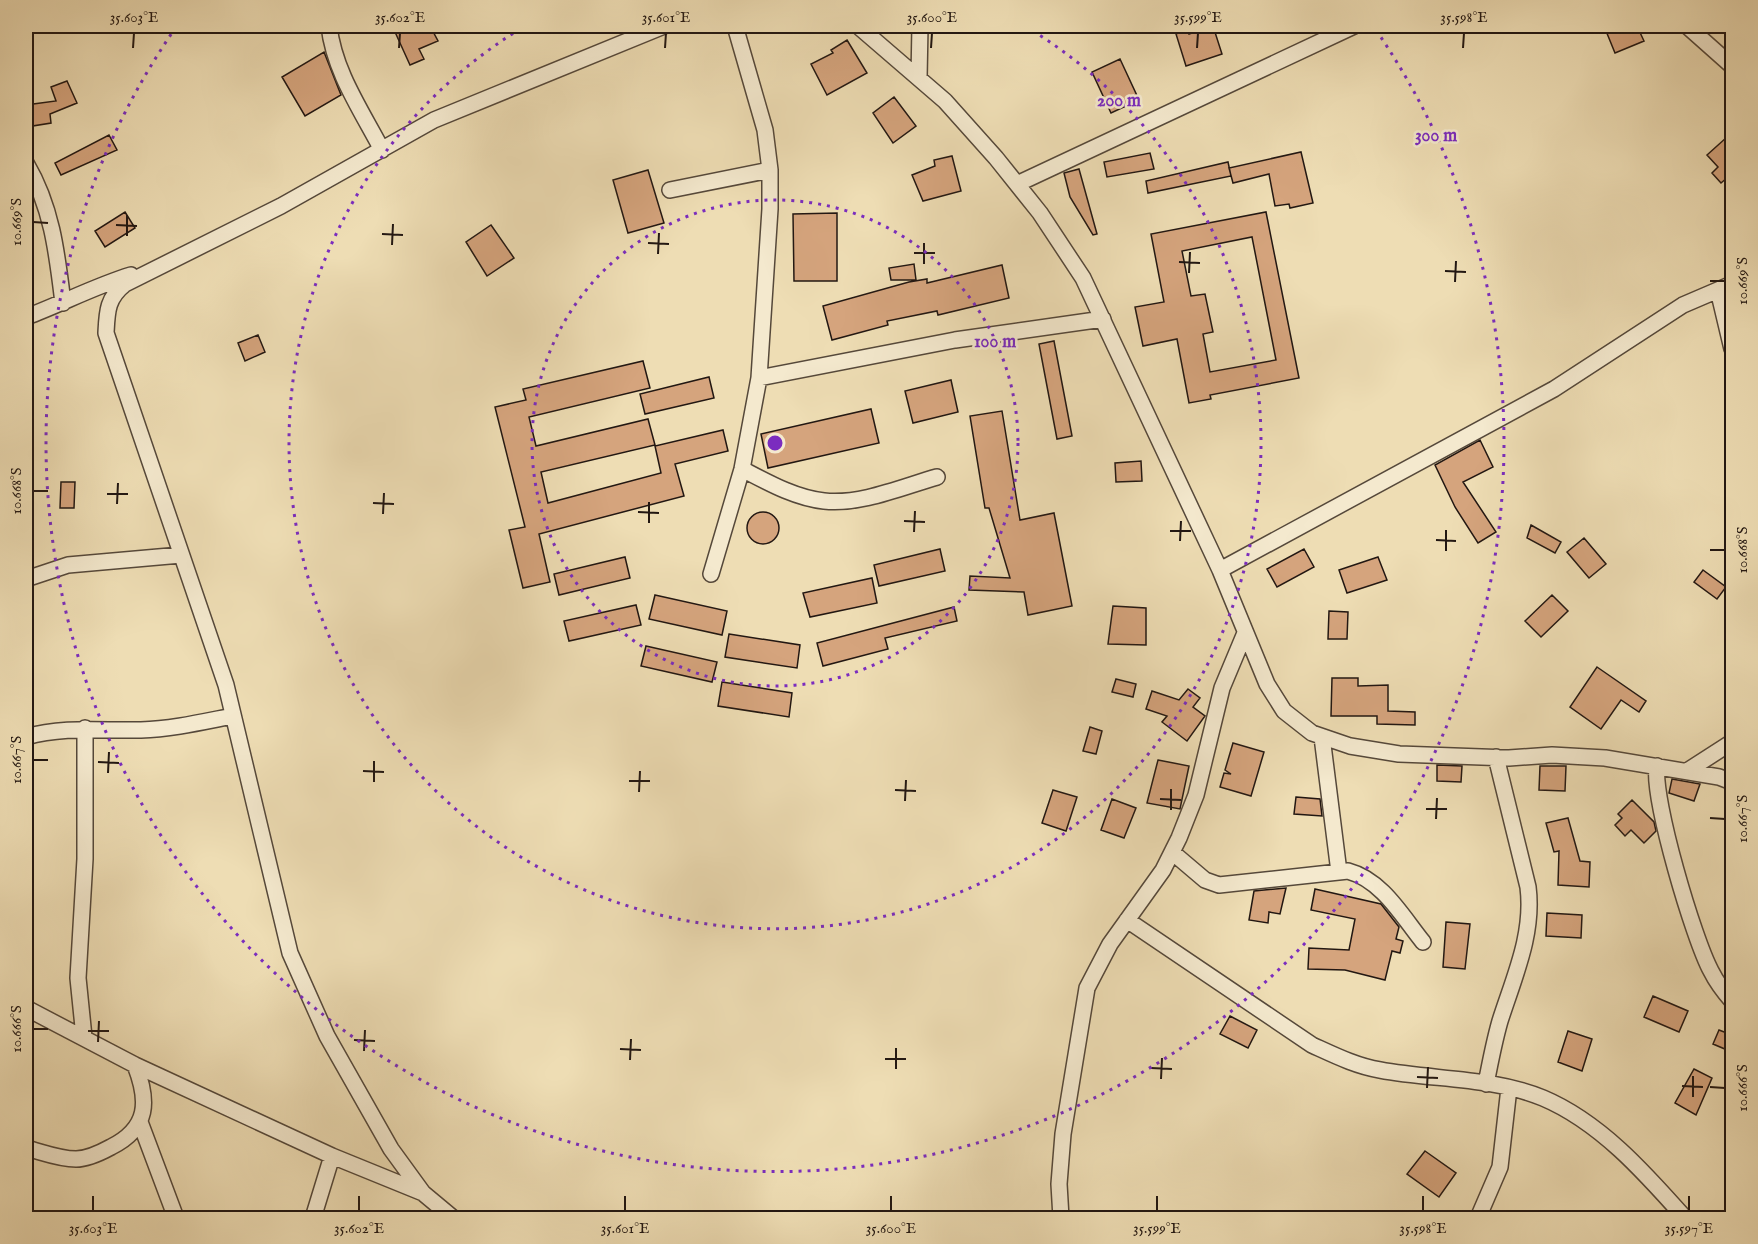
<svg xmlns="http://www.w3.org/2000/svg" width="1758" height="1244" viewBox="0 0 1758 1244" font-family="'IM FELL English',serif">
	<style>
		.building { fill: #d5a47d; stroke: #221712; stroke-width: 1.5; fill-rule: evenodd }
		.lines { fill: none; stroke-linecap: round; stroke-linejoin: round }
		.minor-casing { stroke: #55483a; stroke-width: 18 }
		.minor { stroke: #f4e9ce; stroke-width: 15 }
		.ticks { fill: none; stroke: #221712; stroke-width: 2 }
		.ring { fill: none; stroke: #7b2cbf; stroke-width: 3; stroke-dasharray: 3 6 }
		.centre { fill: #7b2cbf; stroke: #f4e9ce; stroke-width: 3 }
		.ring-label { font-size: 18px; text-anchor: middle; font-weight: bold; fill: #7b2cbf; stroke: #f4e9ce; stroke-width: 5; stroke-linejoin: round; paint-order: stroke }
		.neatline { fill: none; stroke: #221712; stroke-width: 2 }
		.ticks-label { font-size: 15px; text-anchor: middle; fill: #221712 }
	</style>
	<rect width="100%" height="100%" fill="#eeddb4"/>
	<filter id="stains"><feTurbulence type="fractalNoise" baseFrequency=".00333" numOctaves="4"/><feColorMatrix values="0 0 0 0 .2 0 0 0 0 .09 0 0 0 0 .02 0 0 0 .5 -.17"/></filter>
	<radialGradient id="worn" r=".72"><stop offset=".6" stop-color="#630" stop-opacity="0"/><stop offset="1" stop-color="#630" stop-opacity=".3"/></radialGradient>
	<path class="building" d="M410,26H430L438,41L419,49L424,59L410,65L395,32Z
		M1213,26L1222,54L1186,66L1176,34L1187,29L1189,34Z
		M1604,26H1637L1644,41L1615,53Z
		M847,40L867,73L827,95L811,64L833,53L831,50Z
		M324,52L341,95L305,116L282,77Z
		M1120,59L1139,100L1111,113L1092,72Z
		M67,81L77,103L50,114L51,123L26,127V105L56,101L51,87Z
		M894,97L916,126L893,143L873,113Z
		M109,135L117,150L61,175L55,163Z
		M1727,137L1732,143V182L1728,177L1721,183L1712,173L1718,167L1707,155Z
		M1301,152L1313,203L1290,208L1289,204L1275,206L1269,174L1233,183L1229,168Z
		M1150,153L1154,169L1107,177L1104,162Z
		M952,156L961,191L923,201L912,175L935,166L934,160Z
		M1228,162L1231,176L1148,193L1146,181Z
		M1079,169L1097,234L1093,235L1070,197L1064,173Z
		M648,170L664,223L628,233L613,180Z
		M125,212L135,228L105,247L95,231Z
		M1266,212L1299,378L1210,395L1211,399L1189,403L1177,339L1143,346L1135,307L1164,302L1151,234ZM1252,237L1276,360L1210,372L1203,334L1213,332L1205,294L1191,296L1182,251Z
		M837,213V281H794L793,214Z
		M491,225L514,258L487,276L466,242Z
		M914,264L916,280H891L889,268Z
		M1002,265L1009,298L938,315L937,311L887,321L888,325L832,340L823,306L909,282L927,279V283Z
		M258,335L265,352L245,361L238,343Z
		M1054,341L1072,436L1057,439L1039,344Z
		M643,361L650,388L529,417L536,446L648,419L655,445L541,472L548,503L661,473L655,446L723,430L728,451L675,464L684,496L539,534L550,582L523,588L509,530L525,527L495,407L526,400L523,389Z
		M709,377L714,398L645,414L640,394Z
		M951,380L958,412L913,423L905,391Z
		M871,409L879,443L768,468L761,434Z
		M1002,411L1020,520L1054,513L1072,606L1028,615L1024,592L969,590L970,576L1010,578L989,508H985L970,416Z
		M1480,440L1493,467L1463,482L1496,532L1478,543L1455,507L1435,465Z
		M1141,461L1142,481L1116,482L1115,463Z
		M61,482H75L74,508H60Z
		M747 528a16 16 0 1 1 32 0a16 16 0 1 1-32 0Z
		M1531,525L1561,542L1555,553L1527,538Z
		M1584,538L1606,564L1589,578L1567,552Z
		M940,549L945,571L879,586L874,565Z
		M1304,549L1314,567L1277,587L1267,569Z
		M625,557L630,578L559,595L554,574Z
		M1378,557L1387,580L1347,593L1339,570Z
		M1703,570L1726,587L1717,599L1694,582Z
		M872,578L877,603L810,617L803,593Z
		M655,595L727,611L722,635L649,619Z
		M1552,595L1568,611L1541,637L1525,621Z
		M636,605L641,625L569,641L564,621Z
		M1113,606L1146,608V645L1108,644Z
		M954,607L957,621L885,638L888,649L823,666L817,643Z
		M1329,611L1348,612L1347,639H1328Z
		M729,634L800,645L797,668L725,657Z
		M646,646L717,662L712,682L641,666Z
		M1597,667L1646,701L1639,712L1621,700L1601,729L1570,707Z
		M1332,678H1358V686L1388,685V711L1415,712V725L1377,724V716H1331Z
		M1116,679L1136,684L1133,697L1112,692Z
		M722,682L792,693L789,717L718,706Z
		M1188,689L1200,698L1193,707L1205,716L1187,741L1162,722L1167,716L1146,709L1152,691L1179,700Z
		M1090,727L1102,731L1096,754L1083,751Z
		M1233,743L1264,752L1251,796L1220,787L1224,773L1231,774L1225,770Z
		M1158,760L1189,766L1180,809L1147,803Z
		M1437,765L1462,766L1461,782L1437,781Z
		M1540,766H1566L1565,791L1539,790Z
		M1672,779L1700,784L1694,801L1669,793Z
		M1053,790L1077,797L1066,831L1042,823Z
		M1296,797L1320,799L1322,816L1294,814Z
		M1112,799L1136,808L1124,838L1101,830Z
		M1632,800L1654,822L1656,831L1644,843L1631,830L1625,836L1615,825L1622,818L1618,814Z
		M1568,818L1580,861L1590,862L1589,887L1558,885L1559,851L1554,852L1546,823Z
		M1286,888L1280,914L1269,912L1268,923L1249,920L1254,891Z
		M1315,889L1381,904L1399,927L1396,939L1403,941L1400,953L1392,951L1385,980L1345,970L1308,969L1309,948L1349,950L1355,919L1311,910Z
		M1547,913L1582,915L1581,938L1546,936Z
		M1446,922L1470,924L1465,969L1443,967Z
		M1653,996L1688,1011L1679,1032L1644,1017Z
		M1230,1016L1257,1030L1248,1048L1220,1034Z
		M1719,1030L1732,1035V1052L1713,1044Z
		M1568,1031L1592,1039L1582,1071L1558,1062Z
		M1694,1069L1712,1078L1696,1115L1675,1103Z
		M1425,1151L1456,1173L1439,1197L1407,1174Z"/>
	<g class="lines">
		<defs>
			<path id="minor" d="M329,26C334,71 361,110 382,150
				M858,26L945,101L996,158L1040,213L1083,278L1220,570L1267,684L1284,711L1312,733L1350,746L1399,754L1509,758L1552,755L1605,758L1719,777L1732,782
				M1687,26L1732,66
				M919,78L920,26
				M26,163C52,207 57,253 63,303
				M1017,184L1354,26
				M670,190L770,170
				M1718,290L1732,349
				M26,317C61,304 95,286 131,275
				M759,378L955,340L1103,319
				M742,469C767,482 795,498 824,501C861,505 902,487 937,477
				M1220,570L1554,389L1683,305L1732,284
				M711,574L742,469L759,378L770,209V170L765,130L735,26
				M26,579L68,565L181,555
				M26,737C64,726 102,731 141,730C172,729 202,722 233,716
				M1322,737L1339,872
				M1657,766C1652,799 1694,940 1711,971C1717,983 1724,992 1732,1001
				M1687,771L1732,742
				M1172,852L1205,880L1219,885L1348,871C1382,880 1402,916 1423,942
				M1127,920L1312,1045C1334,1055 1356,1066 1380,1070C1433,1080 1492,1077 1543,1098C1600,1122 1645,1173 1685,1218
				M26,1008L135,1065L332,1156L423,1193
				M84,1037L78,978L85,859V728
				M1486,1084C1490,1063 1494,1042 1500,1021C1514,977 1534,934 1528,887L1496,757
				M140,1122L176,1218
				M26,1148C42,1152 59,1159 76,1159C88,1159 100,1153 111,1147C149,1128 149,1101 135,1065
				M313,1218L332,1156
				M453,1218L423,1193L391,1149L327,1036L290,953L226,685L106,333C107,312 107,298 125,284L281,206L434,120L664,26
				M1061,1218L1059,1184L1063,1134L1087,988L1110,944L1163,870L1179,838L1196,795L1222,688L1245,633
				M1478,1218L1500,1167L1509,1088"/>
		</defs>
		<use href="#minor" class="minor-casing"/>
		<use href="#minor" class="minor"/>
	</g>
	<path class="ticks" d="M133,48L134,33M399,48L400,33M665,48L666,33M931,48L932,33M1197,48L1198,33M1463,48L1464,33M33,222L48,223M116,225L137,226M382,234L403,235M127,236V215M648,243L669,244M392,245L393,224M914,253H935M658,254L659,233M1179,262L1200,263M924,264V243M1445,271L1466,272M1189,273L1190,252M1710,281H1725M1455,282L1456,261M33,491H48M107,494H128M373,503L394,504M117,504L118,483M638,512L659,513M383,514L384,493M904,521L925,522M649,523V502M1170,531H1191M914,532L915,511M1436,540L1456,541M1180,541L1181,521M1710,550H1725M1446,551V530M33,760H48M98,762L119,763M363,771L384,772M108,773L109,752M629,781H650M374,782V761M895,790L916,791M639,792L640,771M1160,799L1181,800M905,801L906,780M1426,809H1447M1171,810V789M1710,818L1725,819M1436,819L1437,798M33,1029H48M88,1031H109M354,1040L375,1041M98,1042L99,1021M620,1049L641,1050M364,1051L365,1030M885,1059H906M630,1060L631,1039M1151,1068L1172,1069M896,1069V1048M1417,1077L1438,1078M1161,1079L1162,1058M1682,1086L1703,1087M1710,1087L1725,1088M1427,1088L1428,1067M1693,1097V1076M93,1211V1196M359,1211V1196M625,1211V1196M891,1211V1196M1157,1211V1196M1423,1211V1196M1689,1211V1196"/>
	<g class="ring">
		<circle cx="775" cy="443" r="243"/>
		<path d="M1025 26A486 486 0 1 1 525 26"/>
		<path d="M1376 30A729 729 0 1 1 174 30"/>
	</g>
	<circle cx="775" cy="443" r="9" class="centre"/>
	<g class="ring-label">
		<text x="1119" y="106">200 m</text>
		<text x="1436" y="141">300 m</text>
		<text x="995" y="347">100 m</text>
	</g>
	<rect width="1758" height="1244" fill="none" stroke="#eeddb4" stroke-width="66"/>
	<rect x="33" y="33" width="1692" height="1178" class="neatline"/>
	<g class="ticks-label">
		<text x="134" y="22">35.603°E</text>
		<text x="400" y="22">35.602°E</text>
		<text x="666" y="22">35.601°E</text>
		<text x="932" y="22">35.600°E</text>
		<text x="1198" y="22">35.599°E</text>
		<text x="1464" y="22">35.598°E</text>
		<text transform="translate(16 222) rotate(-90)" y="5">10.669°S</text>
		<text transform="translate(1742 281) rotate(-90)" y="5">10.669°S</text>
		<text transform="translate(16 491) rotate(-90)" y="5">10.668°S</text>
		<text transform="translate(1742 550) rotate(-90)" y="5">10.668°S</text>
		<text transform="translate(16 760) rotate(-90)" y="5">10.667°S</text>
		<text transform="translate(1742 819) rotate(-90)" y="5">10.667°S</text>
		<text transform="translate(16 1029) rotate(-90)" y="5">10.666°S</text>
		<text transform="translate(1742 1088) rotate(-90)" y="5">10.666°S</text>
		<text x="93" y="1233">35.603°E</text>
		<text x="359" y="1233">35.602°E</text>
		<text x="625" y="1233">35.601°E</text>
		<text x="891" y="1233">35.600°E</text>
		<text x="1157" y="1233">35.599°E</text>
		<text x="1423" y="1233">35.598°E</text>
		<text x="1689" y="1233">35.597°E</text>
	</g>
	<rect width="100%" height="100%" filter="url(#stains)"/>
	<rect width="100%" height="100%" fill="url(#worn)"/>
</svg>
